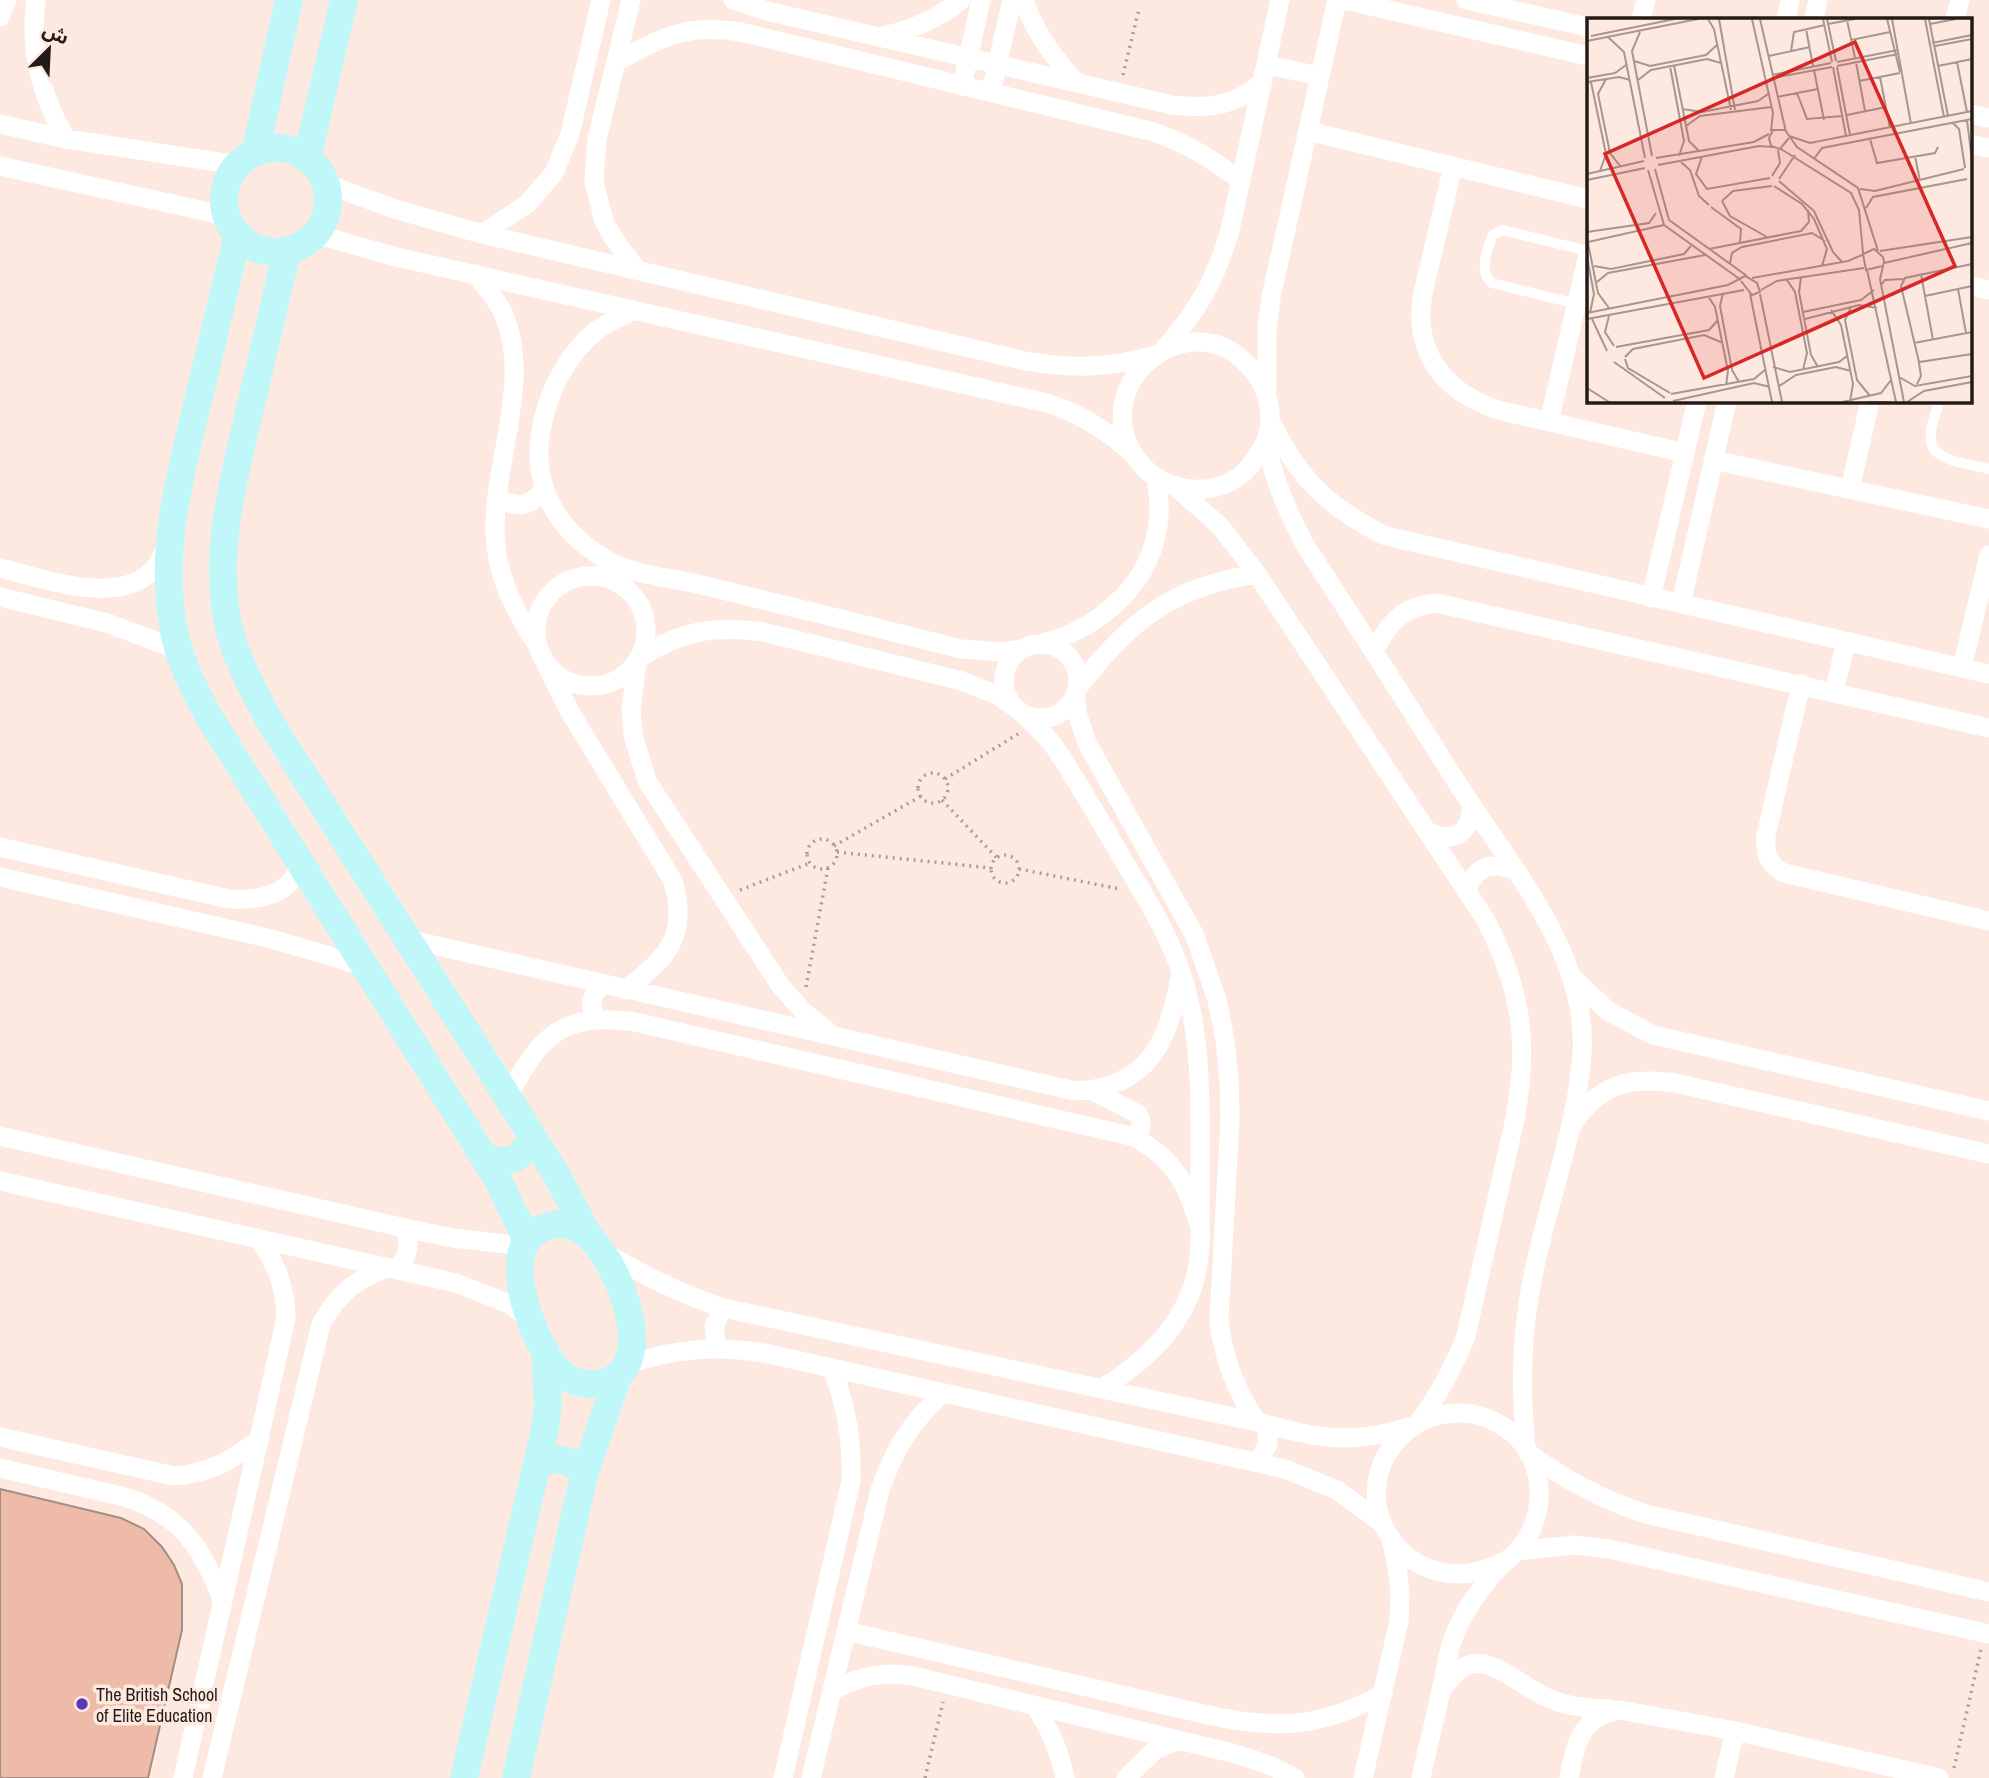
<svg xmlns="http://www.w3.org/2000/svg" width="1989" height="1778" viewBox="0 0 1989 1778" font-family="'Archivo Narrow','Noto Sans Arabic',sans-serif">
	<style>
		.building { fill: #edbba7; stroke: #a48d83; stroke-width: 2 }
		.lines { fill: none; stroke-linecap: round; stroke-linejoin: round }
		.path { stroke: #ac9c95; stroke-width: 3.5; stroke-dasharray: 2 5; stroke-linecap: butt }
		.lane { stroke: #fff; stroke-width: 10 }
		.street { stroke: #fff; stroke-width: 19 }
		.secondary { stroke: #c0f7f8; stroke-width: 28 }
		.poi-dot { fill: #5c39b2; stroke: #fee9e0; stroke-width: 2.5 }
		.labels { text-anchor: middle; dominant-baseline: central; stroke-width: 7; stroke-linejoin: round; paint-order: stroke }
		.poi-label { font-size: 18px; fill: #241b17; stroke: #fee9e0; text-anchor: start }
		.inset-road { fill: none; stroke: #a79790; stroke-width: 2 }
		.view { fill: #d62828; fill-opacity: 0.15; stroke: #d62828; stroke-width: 3.5 }
		.inset-edge { fill: none; stroke: #241b17; stroke-width: 3.5 }
	</style>
	<rect width="100%" height="100%" fill="#fee9e0"/>
	<path class="building" d="M0,1489L121,1518L144,1529L162,1547L174,1565L182,1584V1630L148,1778H0Z"/>
	<g class="lines">
		<path class="path" d="M1123,75L1139,9
			M918 788a15 15 0 1 1 30 0a15 15 0 1 1-30 0Z
			M945,779L1018,734
			M942,800L997,858
			M807 854a15 15 0 1 1 30 0a15 15 0 1 1-30 0Z
			M834,846L921,796
			M837,852L991,868
			M991 869a14 14 0 1 1 28 0a14 14 0 1 1-28 0Z
			M1019,869L1120,889
			M740,890L810,863
			M806,987L828,868
			M1954,1768L1981,1649
			M925,1778L943,1702"/>
		<path class="lane" d="M1577,304L1492,283C1478,272 1487,250 1493,235L1502,230L1588,251
			M1939,402C1936,413 1929,429 1931,441C1933,462 1972,464 1989,469"/>
		<path class="street" d="M36,0C29,50 41,96 66,139
			M631,0L597,139L594,182L604,221L614,239L637,270
			M733,0L767,11L1172,105C1210,109 1232,107 1263,82
			M1024,0C1034,32 1054,58 1076,82
			M1345,0L1588,56
			M1466,0L1588,27
			M0,17L7,0
			M1641,19L1646,0
			M1786,19L1790,0
			M1814,19L1818,0
			M1955,19L1960,0
			M884,36C914,29 937,19 961,0
			M616,62C663,37 686,23 741,32L1150,131C1185,142 1213,159 1241,181
			M1267,65L1320,76
			M962,86L981,0
			M991,92L1012,0
			M1970,114L1989,118
			M0,124L66,139L238,165
			M1308,131L1588,199
			M1970,144L1989,148
			M0,166L227,216
			M1453,166C1446,196 1439,226 1432,255C1427,277 1419,301 1421,324C1426,370 1457,396 1498,410L1685,453
			M326,184L395,209L482,234L1025,361C1072,369 1107,368 1153,356
			M315,234L396,257L1047,403C1079,413 1105,429 1131,452
			M482,234L528,203L554,173L570,134L601,0
			M475,274C485,286 496,298 503,313C532,377 495,459 495,526C494,571 513,609 538,646
			M1970,286L1989,290
			M634,310C622,316 608,322 597,330C566,355 548,392 541,430C531,486 557,530 605,559C634,576 670,577 702,585C788,606 875,627 961,649L1002,652L1023,649
			M1164,349C1198,311 1216,279 1230,230L1280,0
			M1267,390V330L1271,297L1337,0
			M1270,420C1298,478 1328,508 1386,536L1989,674
			M1549,422L1588,255
			M1266,441C1259,454 1252,466 1241,475C1208,501 1155,490 1134,455C1088,383 1187,303 1246,363C1261,377 1271,399 1270,420C1270,429 1265,437 1267,446C1274,481 1288,513 1305,545C1356,623 1406,702 1456,781C1506,861 1589,953 1582,1054C1577,1126 1550,1196 1535,1266C1521,1329 1520,1385 1526,1449
			M1713,460L1989,519
			M1177,488L1220,526L1257,574L1485,919C1522,989 1530,1046 1514,1123L1466,1336C1453,1368 1439,1395 1418,1423
			M1850,489L1870,401
			M497,495C513,510 531,507 543,490
			M0,568C42,578 124,609 156,566C160,561 163,553 167,547
			M536 631a55 55 0 1 1 110 0a55 55 0 1 1-110 0Z
			M0,597L107,623L179,650
			M1651,598L1697,401
			M1681,604L1727,401
			M1039,644C1093,632 1147,589 1157,531C1161,513 1159,496 1156,478
			M1004 681a37 37 0 1 1 74 0a37 37 0 1 1-74 0Z
			M1374,651C1390,622 1401,607 1436,603L1989,728
			M638,659C680,631 713,625 763,632L962,681L997,695L1013,706
			M637,662L631,710L633,735L647,781L780,985L802,1010L832,1035
			M546,664L570,712L673,881C689,935 667,960 624,990
			M1962,668L1989,555
			M1801,684L1766,835C1765,853 1767,864 1784,873L1989,921
			M1077,689C1128,622 1172,586 1257,574
			M1834,692L1846,642
			M1075,696L1077,713L1087,743L1195,936L1217,1000L1225,1040L1229,1080L1230,1118L1219,1320C1223,1359 1236,1390 1257,1422
			M1024,714L1051,742L1062,758C1084,793 1105,828 1125,863C1146,898 1168,933 1181,972C1204,1041 1200,1117 1200,1189C1200,1221 1203,1258 1192,1289C1175,1335 1141,1364 1101,1389
			M1428,832C1453,843 1469,835 1472,808
			M0,847L229,899C250,900 278,898 292,880C296,876 297,869 299,864
			M0,877L272,939L363,966
			M1466,891C1477,866 1489,861 1514,870
			M407,939L1075,1091C1151,1088 1169,1039 1181,973
			M1573,978L1608,1011L1653,1035L1989,1111
			M597,1019C588,1006 591,993 604,985
			M1091,1090L1138,1114C1143,1123 1142,1130 1135,1137
			M507,1098C541,1036 560,1012 635,1022L1135,1137C1177,1163 1186,1182 1200,1228
			M1571,1128C1596,1085 1628,1076 1675,1083L1989,1154
			M0,1136L405,1228L453,1238L523,1246
			M0,1181L456,1283L509,1304L530,1319
			M602,1251C642,1274 680,1294 723,1308L1257,1422C1318,1438 1351,1446 1412,1426
			M396,1270C408,1257 411,1245 405,1228
			M717,1348L714,1326L723,1308
			M628,1364C676,1349 714,1345 764,1353L1285,1469L1337,1490L1382,1523
			M0,1437L174,1476C211,1473 230,1461 260,1439
			M1528,1453C1565,1480 1602,1500 1646,1514L1989,1592
			M1258,1462L1268,1444L1266,1424
			M0,1468L125,1497C182,1515 203,1549 223,1602
			M1517,1551L1574,1545L1609,1549L1989,1634
			M846,1631L1208,1715C1277,1730 1320,1728 1383,1694
			M1443,1689C1476,1635 1509,1681 1548,1698C1568,1707 1590,1709 1611,1709
			M832,1691C860,1676 882,1671 913,1676L1236,1754L1269,1765L1295,1778
			M1034,1705C1050,1729 1059,1750 1065,1778
			M183,1778L286,1318C285,1286 277,1264 258,1239
			M212,1778L321,1324C338,1294 354,1280 387,1268
			M783,1778L851,1481C852,1441 847,1407 832,1369
			M811,1778L880,1490C895,1448 910,1423 943,1393
			M1126,1778L1155,1750L1178,1740
			M1363,1778L1399,1621L1400,1594L1397,1566L1392,1544
			M1421,1778C1427,1749 1435,1720 1441,1690C1445,1675 1447,1659 1451,1644C1459,1621 1473,1598 1488,1580C1497,1568 1508,1560 1518,1550C1542,1523 1546,1483 1528,1451C1514,1429 1488,1414 1462,1413C1442,1412 1423,1418 1408,1430C1330,1495 1409,1611 1503,1562
			M1569,1778C1575,1745 1581,1715 1620,1710L1735,1731L1939,1778
			M1724,1778L1735,1731"/>
		<path class="secondary" d="M224 200a52 52 0 1 1 104 0a52 52 0 1 1-104 0Z
			M255,153L289,0
			M307,158L344,0
			M238,234C224,291 211,348 197,405C179,478 160,551 173,626C178,657 193,687 208,715L497,1178L527,1241
			M287,251C274,306 261,362 248,417C232,485 214,554 228,624C235,658 254,691 270,722L555,1172L588,1235
			M483,1156C506,1167 524,1159 532,1136
			M561,1224C570,1225 578,1227 585,1233C616,1257 659,1358 609,1381C596,1386 581,1385 568,1378C539,1360 510,1280 523,1248C529,1232 545,1225 561,1224Z
			M537,1464C555,1456 573,1458 584,1475
			M464,1778L545,1429L548,1404L545,1350
			M516,1778L584,1475L618,1376"/>
	</g>
	<circle class="poi-dot" cx="82" cy="1704" r="7"/>
	<g class="labels">
		<g class="poi-label">
			<text x="96" y="1694">The British School<tspan x="96" dy="21">of Elite Education</tspan></text>
		</g>
	</g>
	<g transform="translate(1587 18)">
		<rect width="385" height="385" fill="#fee9e0"/>
		<path class="inset-road" d="M121,1L127,11L144,92M132,1L148,92M165,1L186,95L184,113M173,1L199,114M236,1L245,44M240,1L249,43M300,1L313,54M305,1L324,106M338,1L357,99M342,1L361,98M260,2L268,40M241,6L268,1M343,6L369,1M219,11L226,48M53,14L45,33L65,138M4,18L88,1M21,19L37,34L58,140M264,22L303,14M0,23L111,1M345,25L385,17M348,28L385,21M204,33L207,14L238,7M182,38L223,29M47,43L63,48L119,37L130,27M250,44L311,32M269,44L278,93M370,44L380,94M87,47L102,123L112,133M83,48L97,123L92,138M250,48L311,36M351,48L385,41M246,49L259,118M250,49L263,117M227,52L237,102M185,57L244,45M293,59L303,110M0,60L28,55L39,47M186,60L245,49M19,61L11,76L23,135L34,149M51,62L64,52L120,41L134,45M272,63L313,55M0,64L32,59L43,62M4,64L19,136L13,153M210,75L220,101L255,98M190,79L231,71M95,91L115,94L171,83L181,76M260,97L299,89M380,102L385,143M366,105L372,111L378,150M99,108L113,98L184,89M202,118L223,125L385,93M202,120L193,131L184,128L182,120L186,112H198L210,129L271,170L291,233M283,121L290,145L348,135L351,129M194,131L264,175L272,192L276,235M328,138L333,163M115,139L109,156L120,171L183,160M69,140L167,124L182,116M227,141L235,130L385,101M94,144L103,152L112,178L122,187M71,147L172,128L186,129M68,151L82,202L160,258M61,152L77,207L154,262M0,156L57,143M185,158L193,145L191,132M192,161L208,137M0,162L58,150M192,163L227,193L246,234L255,244M187,168L215,186L227,201L240,231L235,248M273,171L288,173L377,151M135,183L143,198L180,219M135,183L146,173L185,168M124,189L154,211L153,224M279,190L286,179L380,161M0,214L62,205L69,195M0,220L11,275L22,290M1,224L77,207M122,231L214,213L222,204L221,192M293,233L385,219M0,239L7,276L3,295M143,245L145,235L155,229L225,215L238,223M297,245L385,225M385,246L318,260L314,268L332,344L385,336M7,248L24,251L97,236L104,228M295,248L279,252L276,236L287,231L296,239L297,244L293,261L317,384M280,252L309,384M334,256L346,322M214,259L212,274L224,337L231,349M165,260L261,243L275,237M200,262L208,274L220,335L216,352M10,264L21,255L118,237M294,267L298,262L317,261M371,271L379,315M174,272L190,263L277,250M136,275L133,288L145,352L152,364M163,276L185,384M173,276L195,384M121,278L128,289L141,353L139,367M338,278L385,268M264,289L258,302L270,362L283,378M244,292L254,307L266,366L263,383M216,294L274,282L287,272M0,295L141,267L158,258L170,265L173,274L165,277L154,263M22,298L18,314L27,328M0,301L157,272M5,301L20,333M218,301L272,287L290,290M327,325L385,314M29,329L122,312L131,302M38,339L46,331L117,317L136,325M38,341L41,350L83,375M27,344L78,380M186,349L203,354L252,344L260,338M312,359L328,368L385,358M330,366L334,358L332,345M191,369L209,357L249,349L264,353M0,370L22,384M84,376L167,361L179,351M86,383L167,365L183,369M255,384L294,375L304,362M280,384H302M320,384L337,373L385,364"/>
		<path class="view" d="M268,24L368,248L117,360L18,136Z"/>
		<rect width="385" height="385" class="inset-edge"/>
	</g>
	<g transform="translate(49 49) rotate(24)" stroke="#fee9e0" stroke-width="5" paint-order="stroke">
	<path d="M0-5L12 26L0 18L-12 26Z" fill="#241b17"/>
	<text y="-10" font-size="19" font-weight="bold" text-anchor="middle" fill="#241b17">ش</text>
	</g>
</svg>
